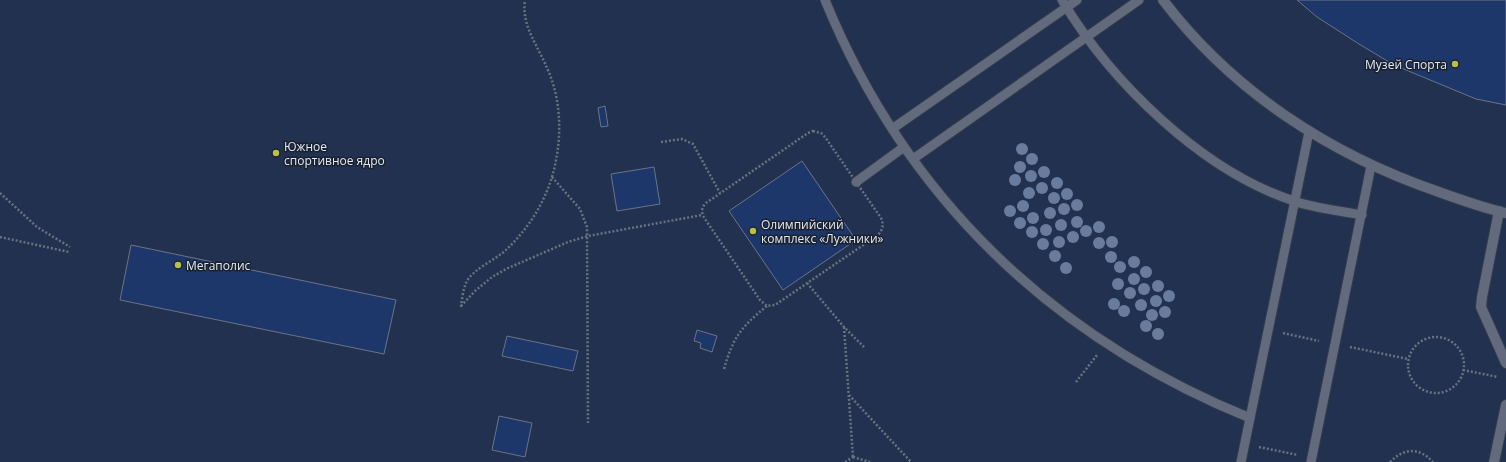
<svg xmlns="http://www.w3.org/2000/svg" width="1506" height="462" viewBox="0 0 1506 462" font-family="'Open Sans',sans-serif">
	<style>
		.green { fill: #223150 }
		.building { fill: #1e376a; stroke: #6a7485 }
		.lines { fill: none; stroke-linecap: round; stroke-linejoin: round }
		.lane-casing { stroke: #363c48; stroke-width: 11 }
		.street-casing { stroke: #363c48; stroke-width: 12 }
		.path { stroke: #6a727e; stroke-width: 2.5; stroke-dasharray: 2 2; stroke-linecap: butt }
		.lane { stroke: #626b7d; stroke-width: 9 }
		.street { stroke: #626b7d; stroke-width: 10 }
		.tree { fill: #6a7c9d }
		.poi-dot { fill: #b9c046; stroke: #1a2230; stroke-width: 1.5 }
		.labels { text-anchor: middle; dominant-baseline: central; stroke-width: 3; stroke-linejoin: round; paint-order: stroke }
		.poi-label { font-size: 12px; fill: #e2e8f2; stroke: #1a2230; text-anchor: start }
	</style>
	<rect width="100%" height="100%" fill="#1a2230"/>
	<path class="green" d="M0,0H1506V462H0Z"/>
	<path class="building" d="M1297,0H1506V105L1476,99L1394,65L1359,44L1317,17Z
		M605,106L608,126L601,127L598,108Z
		M802,161L856,240L783,290L729,211Z
		M654,167L660,204L617,211L611,174Z
		M131,245L396,300L384,354L120,300Z
		M697,330L717,336L712,352L700,348L701,343L694,341Z
		M507,336L578,351L573,371L502,356Z
		M499,416L532,423L525,457L492,450Z"/>
	<g class="lines">
		<defs>
			<path id="lane" d="M825,0C906,198 1053,338 1250,418
				M1062,0C1111,82 1202,171 1294,201C1313,208 1341,211 1362,215
				M892,129L1077,0
				M913,159L1139,0
				M856,182L904,147
				M1241,462L1309,132
				M1311,462L1371,166"/>
			<path id="street" d="M1163,0C1233,92 1331,155 1439,192C1461,200 1483,208 1506,213
				M1499,211L1482,297L1481,307L1506,363
				M1494,462L1506,405"/>
		</defs>
		<use href="#lane" class="lane-casing"/>
		<use href="#street" class="street-casing"/>
		<path class="path" d="M813,131L821,133L825,137L881,218C884,225 883,229 878,235L775,305L767,306L760,300L705,219C701,213 701,208 706,203L808,133Z
			M661,142L682,139L693,144L720,193
			M552,177L580,209L587,227L588,423
			M0,193L37,227L70,247
			M0,237L69,252
			M807,283L844,327L864,347
			M461,306L475,291L492,277L506,269L568,242L588,236L702,215
			M461,307C462,299 463,290 466,283C472,269 496,260 507,249C532,225 550,194 556,160C562,130 560,96 547,68C538,46 521,25 525,0
			M844,327L853,457
			M1283,333L1319,341
			M1408 365a28 28 0 1 1 56 0a28 28 0 1 1-56 0Z
			M1350,347L1408,359
			M724,369C733,337 742,326 767,306
			M1463,370L1498,377
			M1076,382L1097,355
			M849,395L911,462
			M1259,447L1298,455
			M853,457L870,462
			M845,462L853,457
			M1390,462C1404,448 1419,447 1433,462"/>
		<use href="#lane" class="lane"/>
		<use href="#street" class="street"/>
	</g>
	<g class="tree">
		<circle cx="1022" cy="149" r="6"/>
		<circle cx="1032" cy="159" r="6"/>
		<circle cx="1020" cy="167" r="6"/>
		<circle cx="1044" cy="172" r="6"/>
		<circle cx="1031" cy="176" r="6"/>
		<circle cx="1015" cy="180" r="6"/>
		<circle cx="1057" cy="183" r="6"/>
		<circle cx="1042" cy="188" r="6"/>
		<circle cx="1029" cy="193" r="6"/>
		<circle cx="1067" cy="194" r="6"/>
		<circle cx="1054" cy="198" r="6"/>
		<circle cx="1077" cy="205" r="6"/>
		<circle cx="1023" cy="206" r="6"/>
		<circle cx="1064" cy="209" r="6"/>
		<circle cx="1010" cy="211" r="6"/>
		<circle cx="1050" cy="213" r="6"/>
		<circle cx="1033" cy="218" r="6"/>
		<circle cx="1077" cy="222" r="6"/>
		<circle cx="1020" cy="223" r="6"/>
		<circle cx="1061" cy="225" r="6"/>
		<circle cx="1099" cy="227" r="6"/>
		<circle cx="1046" cy="230" r="6"/>
		<circle cx="1086" cy="231" r="6"/>
		<circle cx="1032" cy="232" r="6"/>
		<circle cx="1073" cy="237" r="6"/>
		<circle cx="1059" cy="242" r="6"/>
		<circle cx="1112" cy="242" r="6"/>
		<circle cx="1099" cy="243" r="6"/>
		<circle cx="1043" cy="244" r="6"/>
		<circle cx="1055" cy="256" r="6"/>
		<circle cx="1111" cy="257" r="6"/>
		<circle cx="1134" cy="262" r="6"/>
		<circle cx="1120" cy="267" r="6"/>
		<circle cx="1066" cy="268" r="6"/>
		<circle cx="1146" cy="272" r="6"/>
		<circle cx="1134" cy="279" r="6"/>
		<circle cx="1118" cy="284" r="6"/>
		<circle cx="1158" cy="286" r="6"/>
		<circle cx="1144" cy="289" r="6"/>
		<circle cx="1130" cy="293" r="6"/>
		<circle cx="1169" cy="296" r="6"/>
		<circle cx="1156" cy="301" r="6"/>
		<circle cx="1114" cy="304" r="6"/>
		<circle cx="1141" cy="305" r="6"/>
		<circle cx="1124" cy="311" r="6"/>
		<circle cx="1165" cy="312" r="6"/>
		<circle cx="1152" cy="315" r="6"/>
		<circle cx="1146" cy="326" r="6"/>
		<circle cx="1158" cy="334" r="6"/>
	</g>
	<g class="poi-dot">
		<circle cx="1455" cy="64" r="4"/>
		<circle cx="276" cy="153" r="4"/>
		<circle cx="753" cy="231" r="4"/>
		<circle cx="178" cy="265" r="4"/>
	</g>
	<g class="labels">
		<g class="poi-label">
			<text x="1447" y="64" text-anchor="end">Музей Спорта</text>
			<text x="284" y="146">Южное<tspan x="284" dy="14">спортивное ядро</tspan></text>
			<text x="761" y="224">Олимпийский<tspan x="761" dy="14">комплекс «Лужники»</tspan></text>
			<text x="186" y="265">Мегаполис</text>
		</g>
	</g>
</svg>
